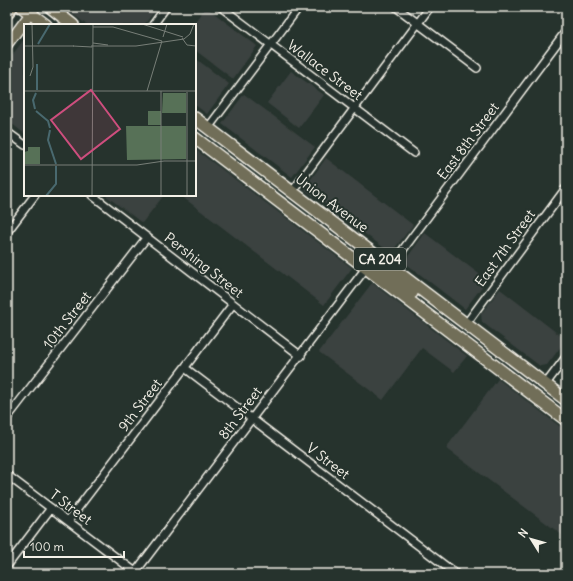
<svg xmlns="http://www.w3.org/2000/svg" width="573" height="581" viewBox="0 0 573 581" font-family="Delius,sans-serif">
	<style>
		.built { fill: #3b4240 }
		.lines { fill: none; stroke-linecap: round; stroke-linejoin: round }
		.minor-casing { stroke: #f4f1e8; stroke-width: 10 }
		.major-casing { stroke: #f4f1e8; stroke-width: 12 }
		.highway-casing { stroke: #f4f1e8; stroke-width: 14 }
		.minor { stroke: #26332d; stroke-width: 7 }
		.major { stroke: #716e59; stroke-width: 9 }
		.highway { stroke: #716e59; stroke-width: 11 }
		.labels { text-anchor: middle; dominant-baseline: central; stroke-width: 4; stroke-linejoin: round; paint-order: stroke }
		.shield { fill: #26332d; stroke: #b6b8b0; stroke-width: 1 }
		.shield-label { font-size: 13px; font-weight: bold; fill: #f4f1e8 }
		.street-label { font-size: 14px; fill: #f4f1e8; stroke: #26332d }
		.inset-river { fill: none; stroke: #49696f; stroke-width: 2 }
		.inset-road { fill: none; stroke: #787f78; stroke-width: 1 }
		.view { fill: #ce4e7e; fill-opacity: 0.15; stroke: #ce4e7e; stroke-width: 2 }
		.inset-edge { fill: none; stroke: #f4f1e8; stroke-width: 2 }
	</style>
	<rect width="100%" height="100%" fill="#26332d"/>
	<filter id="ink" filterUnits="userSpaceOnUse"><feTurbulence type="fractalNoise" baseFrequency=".025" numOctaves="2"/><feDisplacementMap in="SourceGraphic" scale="8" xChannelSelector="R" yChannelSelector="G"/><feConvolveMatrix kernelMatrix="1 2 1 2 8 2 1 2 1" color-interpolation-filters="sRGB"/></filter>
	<g filter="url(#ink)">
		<path class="built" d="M64,7H158L144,25H87Z
			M206,7L257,46L233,79L195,50V25H192Z
			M25,38V134L7,120V62Z
			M195,58L229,84L207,114L195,105Z
			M291,71L324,95L299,128L267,103Z
			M244,94L315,147L292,177L222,124Z
			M195,149L352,268L324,305L180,195H195Z
			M326,158L413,225L391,253L304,189Z
			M105,195H164L142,223Z
			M425,233L487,280L465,309L404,262Z
			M372,283L467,356L454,372L422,348L383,400L319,352Z
			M500,289L566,340L547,365L540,366L482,322L481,314Z
			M498,379L566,431V538L446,448Z"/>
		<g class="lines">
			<defs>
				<path id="minor" d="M221,7L414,153
					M396,7L477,68
					M153,25L166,7
					M208,128L299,7
					M7,132L25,145
					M292,192L430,7
					M92,195L301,356
					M7,232L35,195
					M390,267L566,31
					M466,324L566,188
					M185,368L456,574
					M545,385L566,357
					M7,418L147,237
					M7,475L138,574
					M68,521L233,304
					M7,566L51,508
					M134,574L366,268"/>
				<path id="major" d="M7,15L13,7
					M7,45L35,7"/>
				<path id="highway" d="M22,7L46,25
					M50,7L73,25
					M195,118L566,400
					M195,138L566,420
					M379,269L412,293"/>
			</defs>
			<use href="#minor" class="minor-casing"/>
			<use href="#major" class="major-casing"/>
			<use href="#highway" class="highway-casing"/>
			<use href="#minor" class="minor"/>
			<use href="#major" class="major"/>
			<use href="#highway" class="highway"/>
		</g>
	</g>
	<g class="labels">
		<rect class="shield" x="354" y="248" width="52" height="22" rx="3"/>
		<g class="shield-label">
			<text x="380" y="259">CA 204</text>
		</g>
		<g class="street-label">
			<text transform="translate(325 70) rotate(37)">Wallace Street</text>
			<text transform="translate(468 141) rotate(-53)">East 8th Street</text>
			<text transform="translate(332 203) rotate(37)">Union Avenue</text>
			<text transform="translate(505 248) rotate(-54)">East 7th Street</text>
			<text transform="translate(204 265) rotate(38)">Pershing Street</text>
			<text transform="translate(67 320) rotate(-52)">10th Street</text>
			<text transform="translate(140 405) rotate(-53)">9th Street</text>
			<text transform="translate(240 413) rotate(-53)">8th Street</text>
			<text transform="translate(328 461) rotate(37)">V Street</text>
			<text transform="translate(71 507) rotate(37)">T Street</text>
		</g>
	</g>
	<g transform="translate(24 24)">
		<rect width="172" height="172" fill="#26332d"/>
		<path d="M139,69H162V89H138ZM124,87H137V101H124ZM102,102H162V135L103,136ZM4,123H16V140H0V128L4,127Z" fill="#577157"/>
		<path class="inset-river" d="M14,20L26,0M13,40V66M11,85L9,76L12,69M12,87L24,97L26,104M26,106L24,116L32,140M22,172L32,160V142"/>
		<path class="inset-road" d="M118,0L159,13M69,3H89L138,17M139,13L143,0M158,14L163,21L172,22M69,19L84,21M0,22H50M49,22L68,23M67,22H112L160,15L166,10L170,0M6,52L9,43L8,0M0,67H172M123,67L138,17M163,68V172M0,141H113L140,137H172M68,172L69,0M137,172V67"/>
		<path class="view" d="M67,66L96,105L57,135L27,96Z"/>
		<rect width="172" height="172" class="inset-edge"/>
	</g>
	<rect width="573" height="581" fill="none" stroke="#26332d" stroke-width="24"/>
	<rect x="12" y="12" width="549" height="557" fill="none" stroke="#f4f1e8" stroke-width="1.5" filter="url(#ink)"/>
	<g transform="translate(531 539) rotate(307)" stroke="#26332d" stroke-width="3" paint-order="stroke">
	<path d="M0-3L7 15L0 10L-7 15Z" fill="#f4f1e8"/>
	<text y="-6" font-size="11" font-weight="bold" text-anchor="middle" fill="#f4f1e8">N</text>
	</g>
	<path d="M24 551v6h100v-6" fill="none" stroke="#f4f1e8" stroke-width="2"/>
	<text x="30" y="551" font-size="12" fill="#f4f1e8" stroke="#26332d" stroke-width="3" paint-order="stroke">100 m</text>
</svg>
